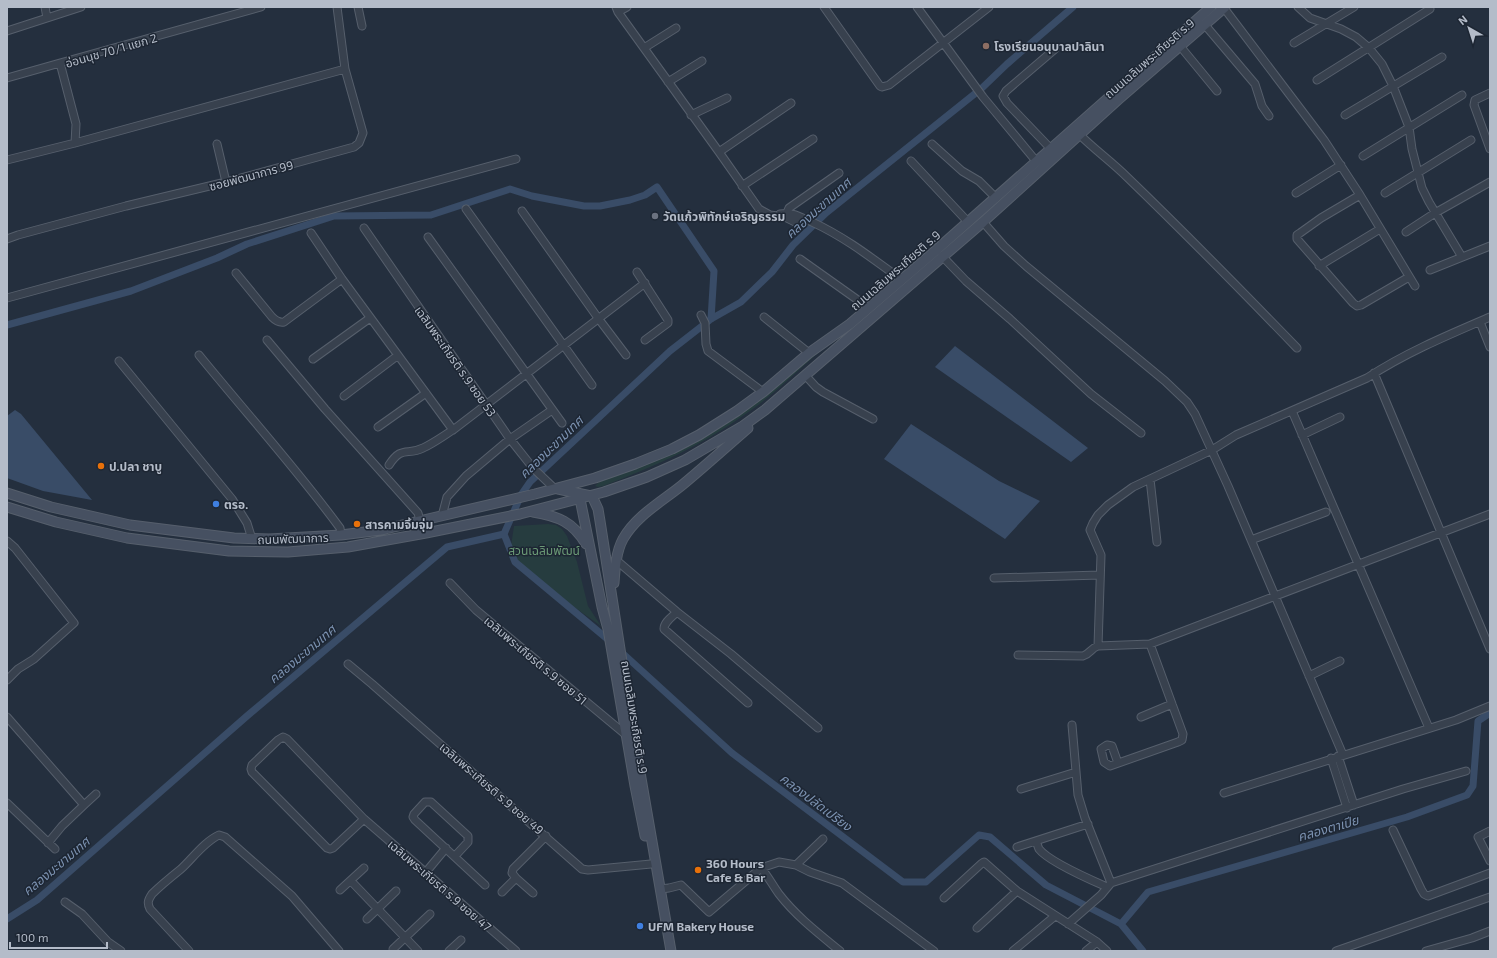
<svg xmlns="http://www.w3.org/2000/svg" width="1497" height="958" viewBox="0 0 1497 958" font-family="'Exo 2','Noto Sans Thai',sans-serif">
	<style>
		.green { fill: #263c3f }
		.water { fill: #394c67 }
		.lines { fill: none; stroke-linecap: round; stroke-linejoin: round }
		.canal { stroke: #394c67; stroke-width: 7 }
		.street-casing { stroke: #565f6c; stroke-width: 9 }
		.secondary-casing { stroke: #565f6c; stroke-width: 11 }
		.street { stroke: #38414e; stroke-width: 7 }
		.secondary { stroke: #465061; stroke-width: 9 }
		.education-dot { fill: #8d6e63; stroke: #1d2633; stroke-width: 1.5 }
		.worship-dot { fill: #6b7280; stroke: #1d2633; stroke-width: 1.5 }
		.food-dot { fill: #e8710a; stroke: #1d2633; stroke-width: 1.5 }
		.shop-dot { fill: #3f7fe0; stroke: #1d2633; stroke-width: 1.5 }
		.labels { text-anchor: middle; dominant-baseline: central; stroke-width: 3; stroke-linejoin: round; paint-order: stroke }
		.poi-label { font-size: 12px; font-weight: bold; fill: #b4bcc9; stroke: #1d2633; text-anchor: start }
		.street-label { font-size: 12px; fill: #b4bcc9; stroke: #1d2633 }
		.park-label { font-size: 12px; fill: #6b9a76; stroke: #1d2633 }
		.water-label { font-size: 13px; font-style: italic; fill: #7c92b1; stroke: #1d2633 }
	</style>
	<rect width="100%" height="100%" fill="#242f3e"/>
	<path class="green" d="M818,351L817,354C794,374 772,396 747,413C703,445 654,467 603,486L598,487L595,486L599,482L660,458Z
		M548,524L556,525L562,529L567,536L577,562L588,606L601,626L564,600L525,569L514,556L511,546L514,526Z"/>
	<path class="water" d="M955,346L1088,448L1071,462L935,367Z
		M15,410L21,414L92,500L43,491L7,478V416Z
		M911,424L999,481L1040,501L1005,539L884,459Z"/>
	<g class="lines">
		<path class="canal" d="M7,325L131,291L217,258L247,244L334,216L431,215L510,189L532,196L584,206H600L630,200L645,195L657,187L714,271L711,319
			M504,534L515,562L611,642
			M504,534L521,495L530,482L670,351L711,319L741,302L772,272L793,245L826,213L982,88L1007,64L1073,7
			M619,650L732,753L903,882H926L979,835L990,837L1046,885L1121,924L1143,951
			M7,919L37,900L247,716L447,547L504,534
			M1121,924L1148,892L1407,817L1467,795L1473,786L1478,721L1490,713"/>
		<defs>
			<path id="street" d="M45,7L47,18
				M358,7L362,26
				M616,7L618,12L719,152L759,209L770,215L785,217L797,223H803L808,220
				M824,7L880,86L882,87L889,85L989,7
				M917,7L983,97L1036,161
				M1298,7L1310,18L1341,29L1356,37L1369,48L1382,64L1393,86L1409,127L1412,149L1422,188L1429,202L1462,257
				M1224,8L1324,140L1360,195L1415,286
				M618,12L627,7
				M1205,25L1255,84L1262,106L1269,116
				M7,31L81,7
				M1294,43L1354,7
				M1180,46L1217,91
				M644,48L676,28
				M7,78L60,63
				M1317,80L1430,9
				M668,82L702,61
				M1490,93L1475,100L1474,105L1490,149
				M691,115L727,98
				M1345,115L1442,57
				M1080,135C1095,150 1112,162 1127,177C1185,233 1241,290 1297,348
				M75,143L345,69
				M217,144L226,182
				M932,144L962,171L979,181L996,198
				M1051,149L1007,103L1003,96L1006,91L1055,49
				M719,152L791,103
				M1363,156L1462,95
				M7,160L75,143L76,124L60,63L261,7
				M911,161L968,222
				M742,186L813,139
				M1296,193L1341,165
				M1385,193L1471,140
				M1360,195L1321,218L1300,233L1297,235V239L1353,303L1357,306L1361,305L1409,277
				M466,209L592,385
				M522,211L598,318L626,355
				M780,214C795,212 799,217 812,222C845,237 873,259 902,280
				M785,217L789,208L839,173
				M983,222L1004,246L1026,266L1165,381L1187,402L1195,414L1228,486L1343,755
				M364,228L510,439L533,468L555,489
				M1406,232L1435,213L1490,182
				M311,233L342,279L453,430
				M428,237L562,423
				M7,239L18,235L126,206L226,182L354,147L359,143L363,133L345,69L337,7
				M942,256L966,281L1010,319L1091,394L1141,433
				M800,259L869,308
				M1319,266L1380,229
				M1430,270L1490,246
				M637,272L668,320V323L645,340
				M236,273L272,317C276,321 279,323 284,322L342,279
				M7,298L516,159
				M701,315L705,323L706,344L708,351L763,392
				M764,317L809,353
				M1480,322L1490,347
				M267,340L325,409L418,513L420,521
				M199,355C246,413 296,468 340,528L341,535
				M313,359L370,318
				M119,361L232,499L247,523L252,539
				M1374,373L1490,649
				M805,375L816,387L823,392L873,419
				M344,396L397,356
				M1292,411L1429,728
				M378,427L426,393
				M1302,435L1340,417
				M389,465C402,445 407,456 423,448C434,443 443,436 453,430L645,283
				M1150,479L1157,542
				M442,516L447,497L466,476L510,439L552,410
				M1251,540L1326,512
				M7,541L15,548L74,623L34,659L18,669L7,680
				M616,560L677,612L731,654L818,728
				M994,578L1100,575
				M450,583L476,610L625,734
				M677,612C672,617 664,622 664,629L748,703
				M1098,646L1101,555L1090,530L1093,523L1098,515L1108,505L1133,487L1212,450L1236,435L1367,378C1405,353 1448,335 1490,317
				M1018,655L1083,656C1090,654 1091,648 1098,646L1150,644L1490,514
				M348,664L372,684L582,869L588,870L651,864
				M1309,676L1340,661
				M7,717L84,805L62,826L48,843
				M1141,717L1172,704
				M1072,725L1078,795L1085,818L1111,883
				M1338,756L1354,805
				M1331,758L1347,808
				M1118,763L1112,746L1107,745L1101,749L1104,762L1110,766L1178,742L1182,740L1183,734L1150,644
				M1021,789L1076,772
				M1224,793L1456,720L1490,706
				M7,803L55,849
				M84,805L96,794
				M364,819L333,848L330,849L327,848L252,772L251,769L252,765L278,740L283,737L287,739L364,819L516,951
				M1393,830L1421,889L1424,894L1428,896L1490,873
				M1490,831L1478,837L1490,861
				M1036,841C1037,843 1038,847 1039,849C1049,862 1091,880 1107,887
				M1017,847L1088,824
				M455,856L468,842V836L431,802H425L414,814L413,817L415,820L485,885
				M796,865L823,839
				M761,868C768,876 773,886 779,894C796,916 818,933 840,951
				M426,872L446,848
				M516,878L533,893
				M351,881L418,951
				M660,889L669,888L681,885L709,912L761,868L779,862L796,865L810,872L842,883L934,951
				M340,890L364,868
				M502,892L516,878L512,873L513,869L546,836
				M944,898L981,864L984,862L1017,891L1097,942L1107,951
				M65,902L82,914L108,942L121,951
				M367,919L396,891
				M1068,924L1101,895L1111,883L1403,789L1466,771
				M977,928L1017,891
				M393,949L430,914
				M189,951L150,909C147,903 148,900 152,894C161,885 171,877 181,869C193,858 204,842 219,835L225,837L292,896L339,951
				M449,951L461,940
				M1013,951L1055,916
				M1086,951L1097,942
				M1336,951L1490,897
				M1426,951L1472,938L1490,931"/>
			<path id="secondary" d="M558,489L591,496
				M7,493L51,507L130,525L234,538L269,539L341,535L381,530L535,494L595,478L635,464L672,449L699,435L737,411L763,392L809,353L850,324L934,252L1211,7
				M592,496L598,509L600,521L633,732L671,951
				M580,499L602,607L608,629L635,786L645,836
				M7,507L56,522L127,538L229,551L288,552L348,547L426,533L520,514L604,492L647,477L685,460L743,426L765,410L983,222L1119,99L1225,7
				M533,512C558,516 573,522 586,544
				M614,583C615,569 616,552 623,539C636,516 661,502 681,486C704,467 726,447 748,428"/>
		</defs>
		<use href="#street" class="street-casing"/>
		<use href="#secondary" class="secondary-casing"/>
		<use href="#street" class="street"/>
		<use href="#secondary" class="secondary"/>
	</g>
	<circle class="education-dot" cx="986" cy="46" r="4"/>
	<circle class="worship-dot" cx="655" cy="216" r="4"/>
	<g class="food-dot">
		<circle cx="101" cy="466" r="4"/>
		<circle cx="357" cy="524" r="4"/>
		<circle cx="698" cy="870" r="4"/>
	</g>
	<g class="shop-dot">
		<circle cx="216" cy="504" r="4"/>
		<circle cx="640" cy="926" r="4"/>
	</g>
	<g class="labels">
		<g class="poi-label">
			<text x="994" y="46">โรงเรียนอนุบาลปาลินา</text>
			<text x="663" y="216">วัดแก้วพิทักษ์เจริญธรรม</text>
			<text x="109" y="466">ป.ปลา ชาบู</text>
			<text x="224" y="504">ตรอ.</text>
			<text x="365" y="524">สารคามจิ้มจุ่ม</text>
			<text x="706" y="863">360 Hours<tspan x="706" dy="14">Cafe &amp; Bar</tspan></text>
			<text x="648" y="926">UFM Bakery House</text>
		</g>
		<g class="street-label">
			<text transform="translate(111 50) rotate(-16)">อ่อนนุช 70/1 แยก 2</text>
			<text transform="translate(1149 58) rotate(-41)">ถนนเฉลิมพระเกียรติ ร.9</text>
			<text transform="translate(251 175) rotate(-15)">ซอยพัฒนาการ 99</text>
			<text transform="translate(895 270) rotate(-41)">ถนนเฉลิมพระเกียรติ ร.9</text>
			<text transform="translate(456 361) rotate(55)">เฉลิมพระเกียรติ ร.9 ซอย 53</text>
			<text transform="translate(293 538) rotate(-2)">ถนนพัฒนาการ</text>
			<text transform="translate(536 660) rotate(40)">เฉลิมพระเกียรติ ร.9 ซอย 51</text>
			<text transform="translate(635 717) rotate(81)">ถนนเฉลิมพระเกียรติ ร.9</text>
			<text transform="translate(492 788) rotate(41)">เฉลิมพระเกียรติ ร.9 ซอย 49</text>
			<text transform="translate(440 885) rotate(41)">เฉลิมพระเกียรติ ร.9 ซอย 47</text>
		</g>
		<g class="park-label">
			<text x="544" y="550">สวนเฉลิมพัฒน์</text>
		</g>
		<g class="water-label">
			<text transform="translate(818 208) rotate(-42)">คลองมะขามเทศ</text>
			<text transform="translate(551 447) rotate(-44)">คลองมะขามเทศ</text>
			<text transform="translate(302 654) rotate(-40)">คลองมะขามเทศ</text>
			<text transform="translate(816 802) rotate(37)">คลองปลัดเปรียง</text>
			<text transform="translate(1328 828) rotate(-16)">คลองตาเปีย</text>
			<text transform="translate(56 866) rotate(-40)">คลองมะขามเทศ</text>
		</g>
	</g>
	<rect width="1497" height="958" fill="none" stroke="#b4bcc9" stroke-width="16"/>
	<g transform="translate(1469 28) rotate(321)" stroke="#1d2633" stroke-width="3" paint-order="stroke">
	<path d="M0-3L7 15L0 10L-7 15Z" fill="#b4bcc9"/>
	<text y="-6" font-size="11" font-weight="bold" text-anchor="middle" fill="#b4bcc9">N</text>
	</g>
	<path d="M10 942v6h97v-6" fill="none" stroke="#b4bcc9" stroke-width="2"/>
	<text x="16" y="942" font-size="12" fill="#b4bcc9" stroke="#1d2633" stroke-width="3" paint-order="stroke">100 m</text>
</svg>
